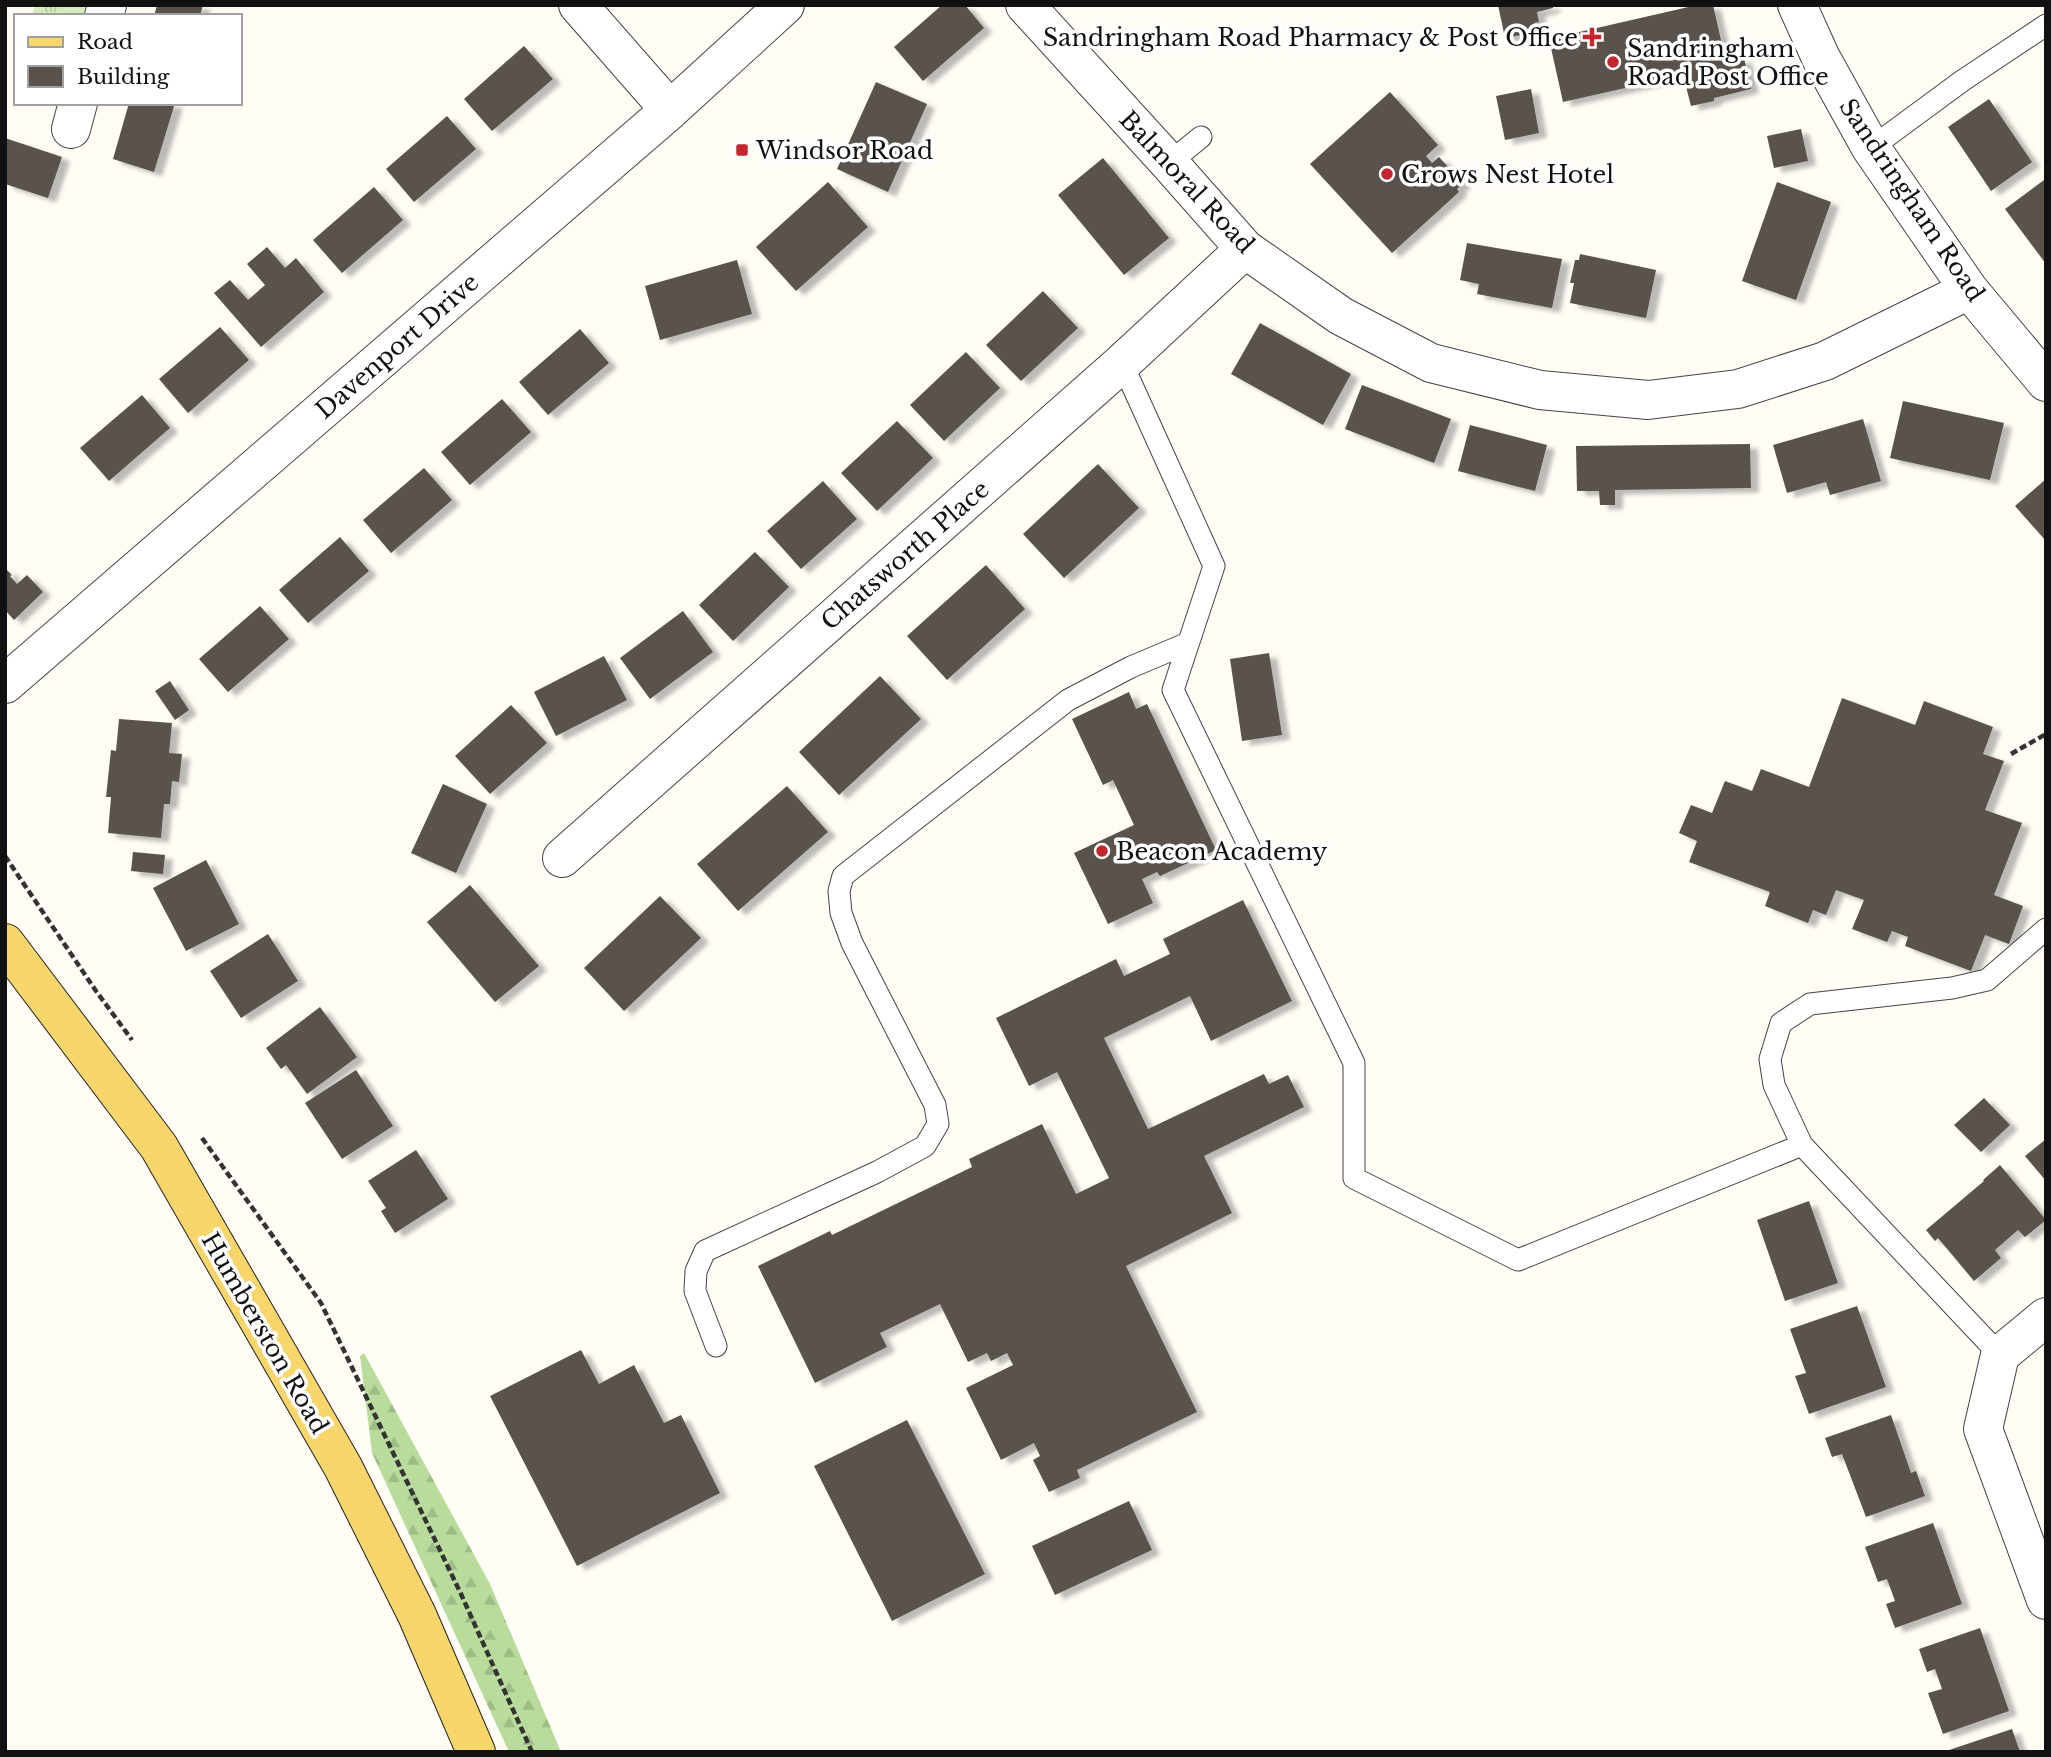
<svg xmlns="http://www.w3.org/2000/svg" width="2051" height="1757" viewBox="0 0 2051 1757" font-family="'Libre Baskerville',serif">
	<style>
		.grass { fill: url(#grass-tufts) }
		.forest { fill: url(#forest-firs) }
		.building { fill: #5a524d; filter: url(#shadow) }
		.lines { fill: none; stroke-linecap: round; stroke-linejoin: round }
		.lane-casing { stroke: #444; stroke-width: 23 }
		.street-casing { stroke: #444; stroke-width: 40 }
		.primary-casing { stroke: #222; stroke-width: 40 }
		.path { stroke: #333; stroke-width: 4.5; stroke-dasharray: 7 3.5; stroke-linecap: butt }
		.lane { stroke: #fff; stroke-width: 21 }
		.street { stroke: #fff; stroke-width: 38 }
		.primary { stroke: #f9d66b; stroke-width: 38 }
		.poi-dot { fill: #c4262e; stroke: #fff; stroke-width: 2.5 }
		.labels { text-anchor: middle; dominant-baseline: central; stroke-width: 7; stroke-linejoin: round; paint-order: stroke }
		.poi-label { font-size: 24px; fill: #111; stroke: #fff; text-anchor: start }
		.street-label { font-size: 24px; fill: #111; stroke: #fff }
	</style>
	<defs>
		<pattern id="grass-tufts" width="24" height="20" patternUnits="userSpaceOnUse" patternTransform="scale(1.75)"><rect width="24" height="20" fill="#d5ebbd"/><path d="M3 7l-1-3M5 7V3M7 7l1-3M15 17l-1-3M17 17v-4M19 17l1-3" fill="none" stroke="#b6c8a1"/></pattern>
		<pattern id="forest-firs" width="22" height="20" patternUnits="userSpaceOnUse" patternTransform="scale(1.75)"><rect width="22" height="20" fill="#b9dc9c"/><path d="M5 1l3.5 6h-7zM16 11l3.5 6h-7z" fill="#9ebc85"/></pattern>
		<filter id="shadow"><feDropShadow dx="8" dy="4.5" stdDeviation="2" flood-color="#0004"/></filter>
	</defs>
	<rect width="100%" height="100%" fill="#fffdf5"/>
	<path class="grass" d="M35,5H96L93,16H32Z"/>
	<path class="forest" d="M364,1353L490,1584L561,1752H509L372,1453L360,1356Z"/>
	<path class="building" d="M157,5H203L200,16H154Z
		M942,5H965L984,28L923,81L894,47Z
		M1498,5H1553V8L1537,12L1539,22L1534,23L1536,32L1505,38Z
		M1697,5H1713L1726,62L1744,58L1751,89L1714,98V101L1691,106L1683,75L1563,102L1549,39Z
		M524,46L553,79L492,131L464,99Z
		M876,82L927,104L888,192L837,169Z
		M1531,89L1539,133L1505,140L1496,96Z
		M1390,92L1438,145L1426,156L1432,163L1439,157L1463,183L1457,189L1459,192L1392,253L1310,164Z
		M1989,99L2032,162L1991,191L1948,127Z
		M129,103H175L154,172L113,159Z
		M447,116L476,149L414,202L386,169Z
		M1801,129L1808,161L1774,168L1767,136Z
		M5,138L62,157L48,198L5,184Z
		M1103,158L1169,238L1124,275L1058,195Z
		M2044,180L2046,182V264L2005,209Z
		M828,182L868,227L796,291L756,247Z
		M1777,182L1831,202L1796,300L1742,281Z
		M374,187L403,220L342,273L313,240Z
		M1467,243L1562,259L1552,308L1477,294L1479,284L1460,280Z
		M267,247L285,268L296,258L324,292L261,347L214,293L230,280L248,300L265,285L247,264Z
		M1580,254L1656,270L1646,318L1570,303L1574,283H1570L1575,260H1579Z
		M737,260L752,314L660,340L645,286Z
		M1043,291L1078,328L1021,381L986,345Z
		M1260,323L1351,374L1323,425L1231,374Z
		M220,327L249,360L188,413L159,379Z
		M580,329L609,363L548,415L519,382Z
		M966,352L1000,388L944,441L910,405Z
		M1362,385L1451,419L1434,463L1345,429Z
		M142,395L170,428L109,481L80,448Z
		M502,399L531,432L470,485L441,452Z
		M1903,401L2004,423L1990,480L1890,458Z
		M1863,419L1881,481L1830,495L1826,482L1787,493L1773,445Z
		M897,421L933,458L877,511L841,473Z
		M1470,425L1547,445L1535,491L1458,471Z
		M1750,444L1751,488L1615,490V505H1600L1599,491H1577L1576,446Z
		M1098,464L1139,508L1064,578L1023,534Z
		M424,468L452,500L391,553L363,520Z
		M2046,479V541L2015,506Z
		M823,481L857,519L801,569L767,531Z
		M340,537L369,571L308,623L279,590Z
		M755,552L789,587L733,641L699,605Z
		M986,565L1025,609L947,680L907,636Z
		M5,568L12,575L10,576L17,584L27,575L43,592L14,620L5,610Z
		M260,606L289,639L228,692L199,659Z
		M683,611L713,652L650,699L620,658Z
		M1269,653L1282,735L1242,741L1230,659Z
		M604,656L627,700L556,736L534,692Z
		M880,676L921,719L839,795L799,752Z
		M170,681L189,710L175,720L155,691Z
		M1129,692L1136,709L1147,704L1216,850L1160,876L1157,872L1142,879L1153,903L1108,924L1074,853L1134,825L1113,780L1103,785L1072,719Z
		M1842,698L1915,725L1924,701L1993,727L1983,754L2004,761L1985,810L2022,823L1994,895L2023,906L2009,944L1985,935L1971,971L1905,946L1908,937L1892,931L1887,942L1852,929L1864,900L1836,890L1826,915L1813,910L1808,923L1765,906L1770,892L1689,862L1697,841L1679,833L1691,805L1712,813L1725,781L1752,791L1761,769L1809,787Z
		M511,705L547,743L490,794L455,756Z
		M119,719L172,723L169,753L182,754L179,782L172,781L170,804H164L161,838L108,833L111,797H106L111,750L116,751Z
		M443,784L487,804L456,873L411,853Z
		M787,786L828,832L738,911L697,864Z
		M133,852L165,855L163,874L131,871Z
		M206,860L239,924L186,951L153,888Z
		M470,885L539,966L495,1002L427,922Z
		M660,896L701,938L624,1011L584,968Z
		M1243,900L1292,1001L1211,1041L1190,996L1104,1038L1148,1129L1264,1074L1269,1084L1288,1075L1304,1107L1204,1156L1232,1213L1126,1266L1197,1412L1077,1470L1080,1478L1049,1492L1033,1460L1040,1456L1034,1443L1001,1460L966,1388L1013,1365L1007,1353L991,1361L987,1353L968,1362L940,1304L880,1333L887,1347L815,1383L758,1266L830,1231L832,1235L972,1167L969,1159L1042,1124L1076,1194L1109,1178L1057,1072L1029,1086L996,1018L1116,959L1124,976L1170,954L1163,939Z
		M268,934L298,981L241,1018L210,971Z
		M320,1007L357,1057L307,1094L286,1065L281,1069L266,1048Z
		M356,1070L393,1126L342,1159L305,1103Z
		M1984,1098L2010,1125L1981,1152L1954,1125Z
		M2046,1139V1181L2025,1156Z
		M416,1150L448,1199L395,1233L381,1211L386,1208L368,1181Z
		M2000,1165L2046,1220L2025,1237L2018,1230L1995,1250L2001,1258L1974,1281L1938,1238L1935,1241L1926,1230L1984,1181L1983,1180Z
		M1809,1201L1838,1283L1785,1301L1757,1220Z
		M1857,1306L1886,1387L1809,1414L1795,1376L1806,1373L1790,1329Z
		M581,1350L599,1384L634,1365L664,1423L681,1415L720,1493L577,1566L490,1396Z
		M1891,1415L1911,1473L1916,1471L1925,1496L1866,1517L1842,1454L1832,1457L1825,1438Z
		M907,1420L985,1574L892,1621L814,1466Z
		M1129,1501L1152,1550L1055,1595L1032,1546Z
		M1933,1523L1962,1604L1895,1628L1886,1604L1895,1601L1887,1579L1878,1582L1865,1547Z
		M1980,1628L2009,1711L1943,1734L1928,1693L1942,1689L1935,1669L1927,1672L1919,1649Z
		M2012,1729L2020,1752H1946V1751Z"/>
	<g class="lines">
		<defs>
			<path id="lane" d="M1871,148L1962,81L2046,25
				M1169,163L1201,137
				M1122,363L1214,566L1173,690L1354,1063V1178L1518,1260L1802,1145
				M716,1346L695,1291L696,1271L705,1251L877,1172L925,1146L938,1124L935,1105L852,943L841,913L839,891L843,876L1068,700L1131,667L1188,643
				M2000,1355L1802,1145L1774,1085L1770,1059L1781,1023L1810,1004L1952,988L1987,980L2046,929"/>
			<path id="street" d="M578,5L670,110
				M1025,5L1169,163L1245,249L1341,316L1431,363L1540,390L1648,400L1738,389L1825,361L1969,290
				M1797,5L1821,58L1871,148L1969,290L2046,382
				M104,16L107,5
				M71,129L78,103
				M5,684L670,110L785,5
				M562,858L1122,363L1245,249
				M2046,1317L2000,1355L1983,1429L2046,1600"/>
			<path id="primary" d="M5,943L159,1147L343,1467L417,1615L476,1752"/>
		</defs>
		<use href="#lane" class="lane-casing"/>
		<use href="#street" class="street-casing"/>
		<use href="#primary" class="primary-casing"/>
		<path class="path" d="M2011,754L2046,734
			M5,856L96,991L132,1040
			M202,1138L321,1303L461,1594L532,1752"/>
		<use href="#lane" class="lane"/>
		<use href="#street" class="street"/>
		<use href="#primary" class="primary"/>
	</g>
	<g class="poi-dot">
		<path d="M1588.5 26.5h7v7h7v7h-7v7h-7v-7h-7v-7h7z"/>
		<circle cx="1613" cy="62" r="7"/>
		<rect x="735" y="143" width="14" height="14" rx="3.5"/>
		<circle cx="1387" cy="174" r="7"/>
		<circle cx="1102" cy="851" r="7"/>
	</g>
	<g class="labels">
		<g class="poi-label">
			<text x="1578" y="37" text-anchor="end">Sandringham Road Pharmacy &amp; Post Office</text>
			<text x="1627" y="48">Sandringham<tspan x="1627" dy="28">Road Post Office</tspan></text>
			<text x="756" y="150">Windsor Road</text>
			<text x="1401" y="174">Crows Nest Hotel</text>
			<text x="1116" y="851">Beacon Academy</text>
		</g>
		<g class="street-label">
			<text transform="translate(1187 182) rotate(47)">Balmoral Road</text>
			<text transform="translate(1912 200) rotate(56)">Sandringham Road</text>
			<text transform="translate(397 346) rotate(-41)">Davenport Drive</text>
			<text transform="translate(905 555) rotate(-41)">Chatsworth Place</text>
			<text transform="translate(265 1333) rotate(60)">Humberston Road</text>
		</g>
	</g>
	<rect width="2051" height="1757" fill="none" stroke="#111111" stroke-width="14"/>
	<rect x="14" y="14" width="228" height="91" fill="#ffffff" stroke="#a0a0a0" stroke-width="2"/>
	<rect x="28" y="37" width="35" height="10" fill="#f9d66b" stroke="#a0a0a0" stroke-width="2"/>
	<text x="77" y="49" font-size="21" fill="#111111">Road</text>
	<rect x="28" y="66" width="35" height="21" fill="#5a524d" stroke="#a0a0a0" stroke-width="2"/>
	<text x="77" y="84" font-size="21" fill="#111111">Building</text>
</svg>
